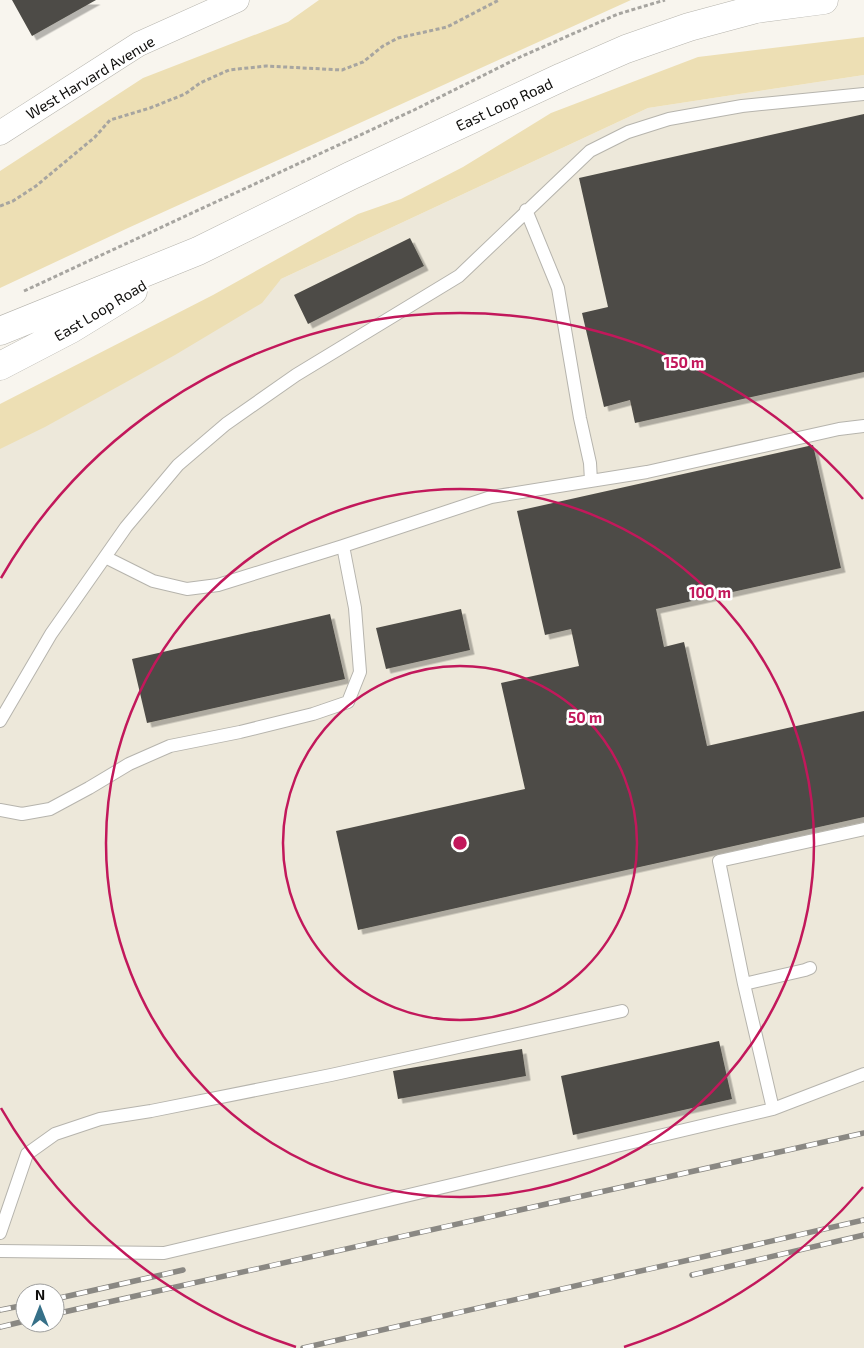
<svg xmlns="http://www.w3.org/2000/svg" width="864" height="1348" viewBox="0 0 864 1348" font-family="'Exo 2',sans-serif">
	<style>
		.built { fill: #ede8da; fill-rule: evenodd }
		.green { fill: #eddfb4 }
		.building { fill: #4e4c46; filter: url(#shadow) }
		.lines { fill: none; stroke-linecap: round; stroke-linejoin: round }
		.lane-casing { stroke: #b6b4ad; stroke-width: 14 }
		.street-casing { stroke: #b6b4ad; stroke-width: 25 }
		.primary-casing { stroke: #b6b4ad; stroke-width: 29 }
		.path { stroke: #a7a5a0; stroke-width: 3; stroke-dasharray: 4 2.5; stroke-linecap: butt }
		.lane { stroke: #fff; stroke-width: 12 }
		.street { stroke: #fff; stroke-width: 24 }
		.primary { stroke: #fff; stroke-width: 28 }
		.rail-casing { stroke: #8a8883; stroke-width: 5.5 }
		.rail { stroke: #fff; stroke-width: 4; stroke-dasharray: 11; stroke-linecap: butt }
		.ring { fill: none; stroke: #c2185b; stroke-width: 2.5 }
		.labels { text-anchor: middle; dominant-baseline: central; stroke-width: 5; stroke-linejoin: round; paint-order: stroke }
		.street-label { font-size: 15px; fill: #0f0e0c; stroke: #fff }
		.centre { fill: #c2185b; stroke: #fff; stroke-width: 2.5 }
		.ring-label { font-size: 15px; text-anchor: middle; font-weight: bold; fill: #c2185b; stroke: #fff; stroke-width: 5; stroke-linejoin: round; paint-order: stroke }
	</style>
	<defs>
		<filter id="shadow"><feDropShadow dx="4.5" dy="4.5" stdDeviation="0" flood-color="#0004"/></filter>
	</defs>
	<rect width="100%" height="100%" fill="#f8f5ee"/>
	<path class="built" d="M864,75V1348H0V434L281,279L648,108ZM25,1293H55V1323H25Z"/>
	<path class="green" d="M319,0H631L128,228L0,288V171L143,78L288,22Z
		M864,37V75L648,108L281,279L262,303L175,355L45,427L0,449V404L213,295L358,214L401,199L463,167L551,113L698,57Z"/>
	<path class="building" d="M12,0H96L32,36Z
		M864,114V372L635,423L630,400L604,407L582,313L608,307L579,178Z
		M410,238L424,266L308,324L294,295Z
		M813,445L841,568L656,609L664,647L684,642L707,746L864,711V817L358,930L336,831L525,789L501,683L579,666L571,629L545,635L517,511Z
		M461,609L470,650L386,669L376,628Z
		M330,614L345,679L147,723L132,659Z
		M719,1041L732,1099L573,1135L561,1076Z
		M522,1049L526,1076L398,1099L393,1071Z"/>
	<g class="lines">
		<defs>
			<path id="lane" d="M526,210L558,288L580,418L590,463L591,481
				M105,557L153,581L187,589L218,585L343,546
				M0,721L51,634L126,527L178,465L226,424L296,375L459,276L590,151L628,132L669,119L742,106L864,94
				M0,810L22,814L50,809L89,788L129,764L170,746L240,732L313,714L348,702L360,672L355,608L343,546L491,497L647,472L839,429L864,426
				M744,984L805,970L810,968
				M773,1109L744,984L719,861L864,829
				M0,1233L27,1154L55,1134L100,1119L151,1111L331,1075L622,1011
				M0,1251L164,1253L773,1109L864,1074"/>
			<path id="street" d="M0,133L139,44L237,0"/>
			<path id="primary" d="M0,331L198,251L350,176L562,77L626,49L689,27L756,9L824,0
				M0,366L71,329L133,291"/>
		</defs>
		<use href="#lane" class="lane-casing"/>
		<use href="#street" class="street-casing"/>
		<use href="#primary" class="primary-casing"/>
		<path class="path" d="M0,206L13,201L36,186L95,137L110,120L150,108L185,94L200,83L229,70L266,66L342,70L363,62L383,46L398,38L447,27L499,0
			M24,291L414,110L520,57L618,14L665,0"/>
		<use href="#lane" class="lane"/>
		<use href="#street" class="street"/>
		<use href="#primary" class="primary"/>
		<defs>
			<path id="rail" d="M692,1275L864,1235
				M55,1299L183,1270
				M0,1310L25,1305
				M55,1314L864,1133
				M0,1327L25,1321
				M303,1348L864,1220"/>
		</defs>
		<use href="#rail" class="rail-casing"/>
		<use href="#rail" class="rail"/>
	</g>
	<g class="ring">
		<circle cx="460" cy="843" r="177"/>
		<circle cx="460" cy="843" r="354"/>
		<path d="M863 1187A530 530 0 0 1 624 1347M296 1347A530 530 0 0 1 1 1108M1 578A530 530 0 0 1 863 499"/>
	</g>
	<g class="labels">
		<g class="street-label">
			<text transform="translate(90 77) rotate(-31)">West Harvard Avenue</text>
			<text transform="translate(504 104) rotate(-25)">East Loop Road</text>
			<text transform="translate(100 310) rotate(-31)">East Loop Road</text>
		</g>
	</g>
	<circle cx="460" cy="843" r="8" class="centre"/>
	<g class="ring-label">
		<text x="684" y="368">150 m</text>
		<text x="710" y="598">100 m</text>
		<text x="585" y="723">50 m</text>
	</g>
	<g transform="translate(40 1308)"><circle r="24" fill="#ffffff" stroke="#9f9f9e"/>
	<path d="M0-4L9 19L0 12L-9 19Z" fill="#367088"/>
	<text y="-8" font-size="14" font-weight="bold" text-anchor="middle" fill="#0f0e0c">N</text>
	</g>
</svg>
